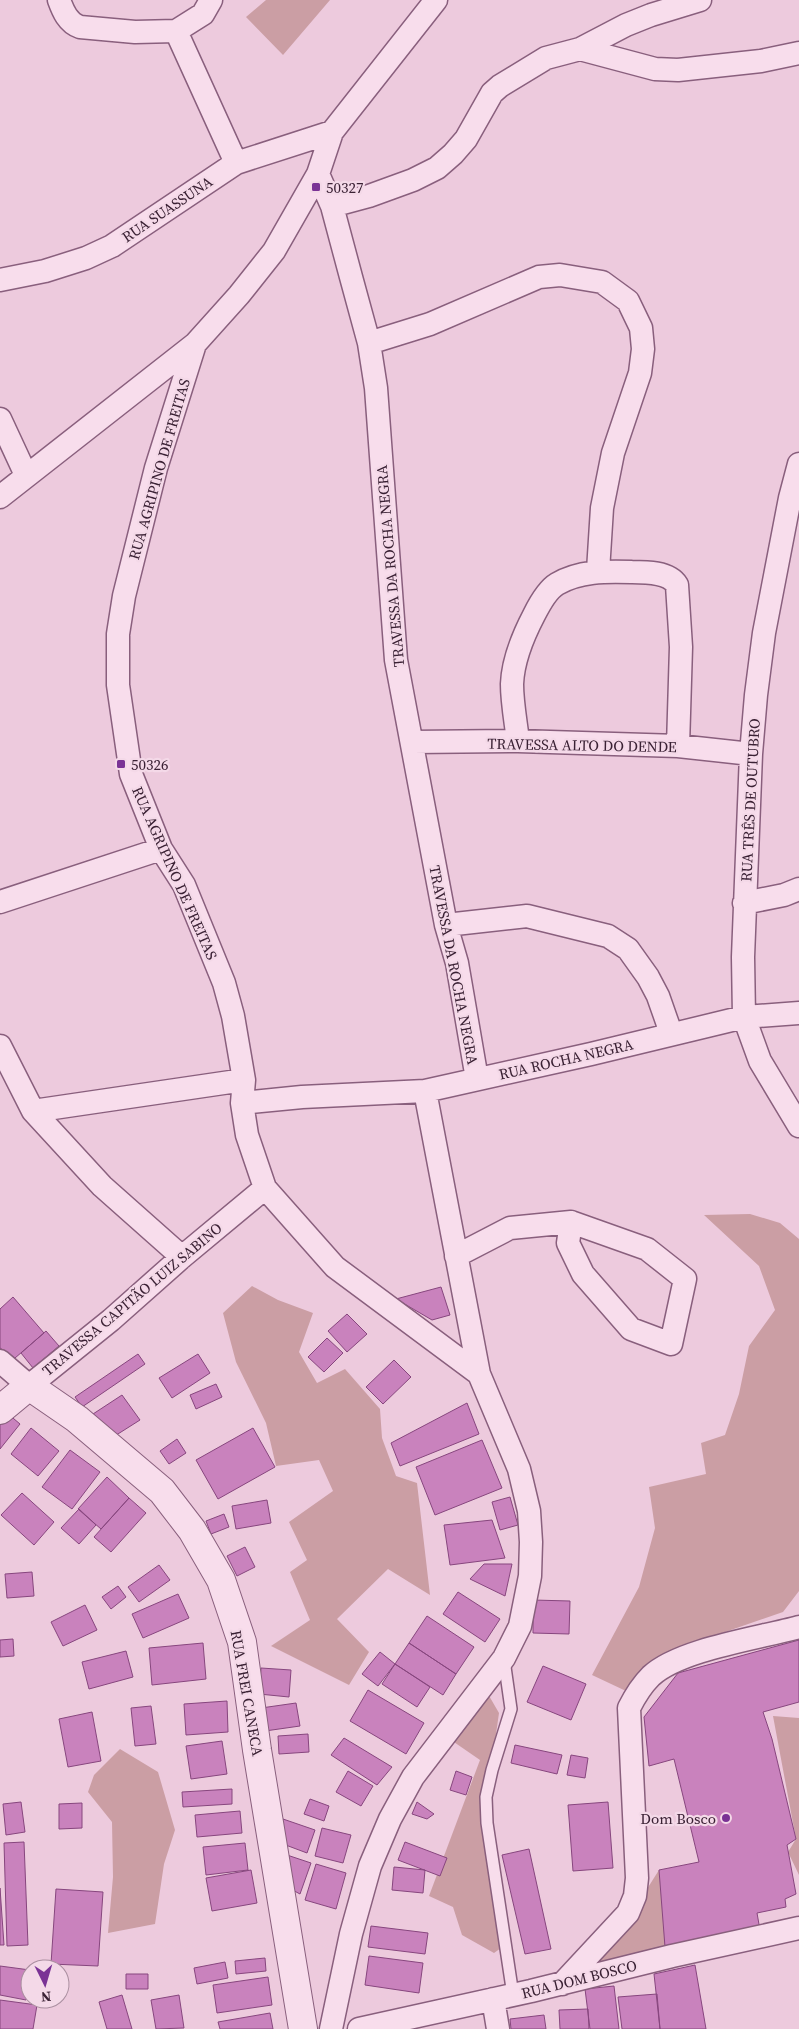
<svg xmlns="http://www.w3.org/2000/svg" width="799" height="2029" viewBox="0 0 799 2029" font-family="'Source Serif 4',serif">
	<style>
		.green { fill: #cb9ea4 }
		.building { fill: #c982bd; stroke: #87467e }
		.lines { fill: none; stroke-linecap: round; stroke-linejoin: round }
		.service-casing { stroke: #895f7d; stroke-width: 14 }
		.minor-casing { stroke: #895f7d; stroke-width: 25 }
		.tertiary-casing { stroke: #895f7d; stroke-width: 30 }
		.service { stroke: #f8ddec; stroke-width: 11 }
		.minor { stroke: #f8ddec; stroke-width: 22 }
		.tertiary { stroke: #f8ddec; stroke-width: 28 }
		.poi-dot { fill: #7a3295; stroke: #f4d9e8; stroke-width: 2 }
		.labels { text-anchor: middle; dominant-baseline: central; stroke-width: 4.5; stroke-linejoin: round; paint-order: stroke }
		.poi-label { font-size: 15px; fill: #3a2134; stroke: #f4d9e8; text-anchor: start }
		.street-label { font-size: 15px; fill: #3a2134; stroke: #f4d9e8 }
	</style>
	<rect width="100%" height="100%" fill="#edcadd"/>
	<path class="green" d="M266,0H330L283,55L246,17Z
		M750,1214L780,1223L799,1239V1591L783,1612L673,1650L626,1691L592,1675L639,1587L655,1528L649,1487L706,1474L701,1443L725,1435L739,1394L749,1346L775,1310L759,1266L704,1215Z
		M252,1286L278,1300L313,1313L299,1352L317,1383L345,1369L380,1409L382,1438L396,1476L417,1483L430,1595L388,1569L337,1619L369,1652L349,1685L271,1646L310,1620L290,1572L307,1560L289,1522L333,1491L319,1460L276,1466L266,1423L236,1362L223,1313Z
		M488,1694L499,1713L482,1832L501,1948L494,1953L462,1935L453,1907L429,1896L480,1760L451,1740Z
		M773,1716L799,1718V1875L788,1852L796,1839Z
		M120,1749L158,1772L175,1830L164,1864L155,1924L108,1933L113,1877L112,1822L88,1792L94,1775Z
		M659,1870L666,1952L602,1968L590,1962L635,1908Z"/>
	<path class="building" d="M441,1287L450,1315L432,1320L396,1299Z
		M13,1297L44,1333L15,1358L0,1348V1309Z
		M347,1314L367,1334L347,1352L328,1331Z
		M46,1331L59,1346L33,1368L21,1353Z
		M327,1338L343,1353L324,1372L308,1357Z
		M138,1354L145,1364L82,1407L75,1397Z
		M198,1354L210,1373L172,1398L159,1378Z
		M394,1360L411,1377L383,1404L366,1387Z
		M216,1384L222,1397L196,1409L190,1395Z
		M122,1395L140,1420L110,1439L93,1414Z
		M467,1403L479,1434L400,1466L391,1443Z
		M7,1413L20,1424L0,1449V1422Z
		M31,1428L59,1451L38,1476L11,1454Z
		M253,1428L275,1467L218,1499L196,1460Z
		M177,1439L186,1453L169,1464L160,1451Z
		M482,1440L502,1488L435,1515L416,1467Z
		M70,1450L100,1472L72,1509L42,1487Z
		M107,1477L129,1498L101,1529L78,1509Z
		M22,1493L54,1522L34,1545L1,1515Z
		M510,1497L518,1525L500,1530L492,1502Z
		M129,1498L146,1513L111,1552L94,1537Z
		M267,1500L271,1523L236,1529L232,1506Z
		M79,1509L96,1525L79,1544L61,1528Z
		M224,1514L229,1527L211,1534L206,1521Z
		M492,1520L505,1558L450,1565L444,1525Z
		M245,1547L255,1567L237,1576L227,1556Z
		M484,1564H512L505,1596L470,1579Z
		M159,1565L170,1580L139,1602L128,1587Z
		M32,1572L34,1596L7,1598L5,1574Z
		M118,1586L126,1597L111,1609L102,1597Z
		M458,1592L500,1619L485,1642L443,1614Z
		M178,1594L189,1618L143,1638L132,1614Z
		M533,1600L570,1601L569,1634L533,1633Z
		M85,1605L97,1630L63,1646L51,1622Z
		M427,1616L474,1647L456,1674L409,1643Z
		M13,1639L14,1656L0,1657V1640Z
		M799,1640V1702L763,1712L772,1739L796,1839L787,1845L796,1894L785,1899L786,1907L757,1913L760,1930L665,1947L659,1870L699,1862L674,1759L649,1766L644,1717L678,1673Z
		M203,1643L206,1679L152,1685L149,1648Z
		M409,1643L456,1674L443,1695L395,1664Z
		M126,1651L133,1677L89,1689L82,1662Z
		M380,1652L395,1664L378,1686L362,1674Z
		M395,1664L430,1687L417,1707L382,1684Z
		M543,1666L586,1684L571,1720L527,1702Z
		M261,1668L291,1670L289,1697L259,1694Z
		M368,1690L424,1723L406,1754L350,1721Z
		M227,1701L228,1732L186,1735L184,1704Z
		M296,1703L300,1726L265,1731L261,1708Z
		M151,1706L156,1744L135,1746L131,1708Z
		M92,1712L101,1761L68,1767L59,1719Z
		M308,1734L309,1752L279,1754L278,1736Z
		M344,1738L392,1767L377,1785L331,1755Z
		M222,1741L227,1774L191,1779L186,1746Z
		M515,1745L562,1755L557,1774L511,1763Z
		M571,1755L588,1758L585,1778L567,1775Z
		M348,1771L373,1786L361,1806L336,1792Z
		M456,1771L472,1777L466,1795L450,1790Z
		M232,1789V1804L183,1807L182,1792Z
		M310,1799L329,1806L324,1821L304,1814Z
		M21,1802L25,1832L6,1835L3,1804Z
		M417,1802L434,1814L427,1819L412,1814Z
		M608,1802L613,1868L573,1871L568,1805Z
		M82,1803V1828L59,1829V1804Z
		M240,1811L242,1833L197,1837L195,1815Z
		M283,1819L315,1830L307,1853L275,1841Z
		M322,1828L351,1835L343,1863L315,1856Z
		M24,1842L28,1945L7,1946L4,1843Z
		M405,1842L447,1858L440,1876L398,1860Z
		M245,1843L248,1870L206,1875L203,1847Z
		M529,1849L551,1949L525,1954L502,1855Z
		M284,1854L311,1863L300,1894L287,1887Z
		M316,1864L346,1873L336,1909L305,1900Z
		M394,1867L425,1870L423,1893L392,1890Z
		M251,1870L257,1903L212,1911L206,1878Z
		M0,1888L4,1945H0Z
		M56,1889L103,1892L98,1966L51,1964Z
		M371,1926L428,1933L425,1954L368,1947Z
		M369,1956L423,1963L419,1993L365,1985Z
		M265,1958L266,1971L236,1974L235,1961Z
		M225,1962L228,1978L197,1984L194,1968Z
		M695,1965L706,2029H660L654,1974Z
		M0,1966L30,1970V1986L26,2000L0,1995Z
		M126,1974H148V1989H126Z
		M268,1977L272,2005L217,2013L213,1985Z
		M614,1986L619,2029H590L585,1989Z
		M657,1994L660,2029H622L618,1997Z
		M122,1995L132,2029H107L99,2002Z
		M179,1995L184,2028L156,2029L151,2000Z
		M0,2000L37,2005L33,2029H0Z
		M588,2009L589,2029H560L559,2010Z
		M270,2013L273,2029H220L218,2022Z
		M544,2015L546,2029H511L510,2019Z"/>
	<g class="lines">
		<defs>
			<path id="service" d="M504,1660L511,1709L492,1770L486,1797L487,1823L513,1995"/>
			<path id="minor" d="M59,0C63,11 68,23 80,27L135,32L176,31L236,163
				M176,31L203,14L211,0
				M580,49L655,69L678,70L761,61L799,53
				M318,174L332,206L351,277L369,343L376,388L396,660L446,925L457,963L477,1079
				M332,206L369,196L413,180L437,168L453,154L466,139L492,93L500,86L546,58L580,49L626,25L651,15L700,0
				M0,280L45,271L86,258L112,246L236,163L332,132
				M369,343L430,324L539,277L560,275L602,282L628,301L641,328L643,349L640,373L613,453L602,508L598,571
				M195,344L156,468L124,596L118,634V685L131,774L161,849L184,885L224,983L233,1016L244,1080L242,1103L247,1135L265,1188L335,1267L479,1374L519,1469L529,1511L531,1542L530,1576L520,1626L504,1658L413,1777L390,1819L370,1866L351,1934L331,2029
				M0,419L26,475
				M799,464L790,498L764,633L756,695L751,754L743,957L744,1017L760,1061L799,1126
				M0,497L195,344L239,295L274,251L318,174L332,132L436,0
				M518,741C516,723 512,703 512,684C513,660 523,636 534,615C539,605 547,590 557,584C579,571 606,571 632,572C646,572 669,572 677,585L681,647L678,746
				M413,742L518,741L678,746L751,754
				M0,902L161,849
				M744,903L784,895L799,889
				M446,925L527,916L608,936L628,949L648,977L658,996L671,1033
				M0,1046L33,1111L102,1186L182,1257
				M425,1091L479,1374
				M242,1103L302,1097L425,1091L591,1054L744,1017L799,1013
				M33,1111L244,1080
				M456,1256L510,1228L571,1222L647,1249L685,1279L671,1344L631,1329L583,1274L568,1243L571,1222
				M0,1361L29,1386L111,1320L182,1257L265,1188
				M562,1984L628,1913L635,1896L637,1878L629,1708C635,1696 641,1686 651,1676C680,1649 760,1638 799,1627
				M493,1999L498,2029
				M359,2029L531,1991L672,1956L799,1928"/>
			<path id="tertiary" d="M0,1410L29,1386L77,1419L162,1491L192,1530L221,1580L242,1642L257,1750L303,2029"/>
		</defs>
		<use href="#service" class="service-casing"/>
		<use href="#minor" class="minor-casing"/>
		<use href="#tertiary" class="tertiary-casing"/>
		<use href="#service" class="service"/>
		<use href="#minor" class="minor"/>
		<use href="#tertiary" class="tertiary"/>
	</g>
	<g class="poi-dot">
		<rect x="311" y="182" width="10" height="10" rx="2.5"/>
		<rect x="116" y="759" width="10" height="10" rx="2.5"/>
		<circle cx="726" cy="1818" r="5"/>
	</g>
	<g class="labels">
		<g class="poi-label">
			<text x="326" y="187">50327</text>
			<text x="131" y="764">50326</text>
			<text x="716" y="1818" text-anchor="end">Dom Bosco</text>
		</g>
		<g class="street-label">
			<text transform="translate(167 209) rotate(-34)">RUA SUASSUNA</text>
			<text transform="translate(159 469) rotate(-74)">RUA AGRIPINO DE FREITAS</text>
			<text transform="translate(390 566) rotate(-95)">TRAVESSA DA ROCHA NEGRA</text>
			<text transform="translate(582 745) rotate(1)">TRAVESSA ALTO DO DENDE</text>
			<text transform="translate(750 800) rotate(-87)">RUA TRÊS DE OUTUBRO</text>
			<text transform="translate(175 873) rotate(66)">RUA AGRIPINO DE FREITAS</text>
			<text transform="translate(454 965) rotate(79)">TRAVESSA DA ROCHA NEGRA</text>
			<text transform="translate(566 1059) rotate(-13)">RUA ROCHA NEGRA</text>
			<text transform="translate(132 1299) rotate(-40)">TRAVESSA CAPITÃO LUIZ SABINO</text>
			<text transform="translate(247 1693) rotate(80)">RUA FREI CANECA</text>
			<text transform="translate(579 1979) rotate(-14)">RUA DOM BOSCO</text>
		</g>
	</g>
	<g transform="translate(45 1984) rotate(175)"><circle r="24" fill="#f4d9e8" stroke="#aa8fa0"/>
	<path d="M0-4L9 19L0 12L-9 19Z" fill="#7a3295"/>
	<text y="-8" font-size="14" font-weight="bold" text-anchor="middle" fill="#3a2134">N</text>
	</g>
</svg>
